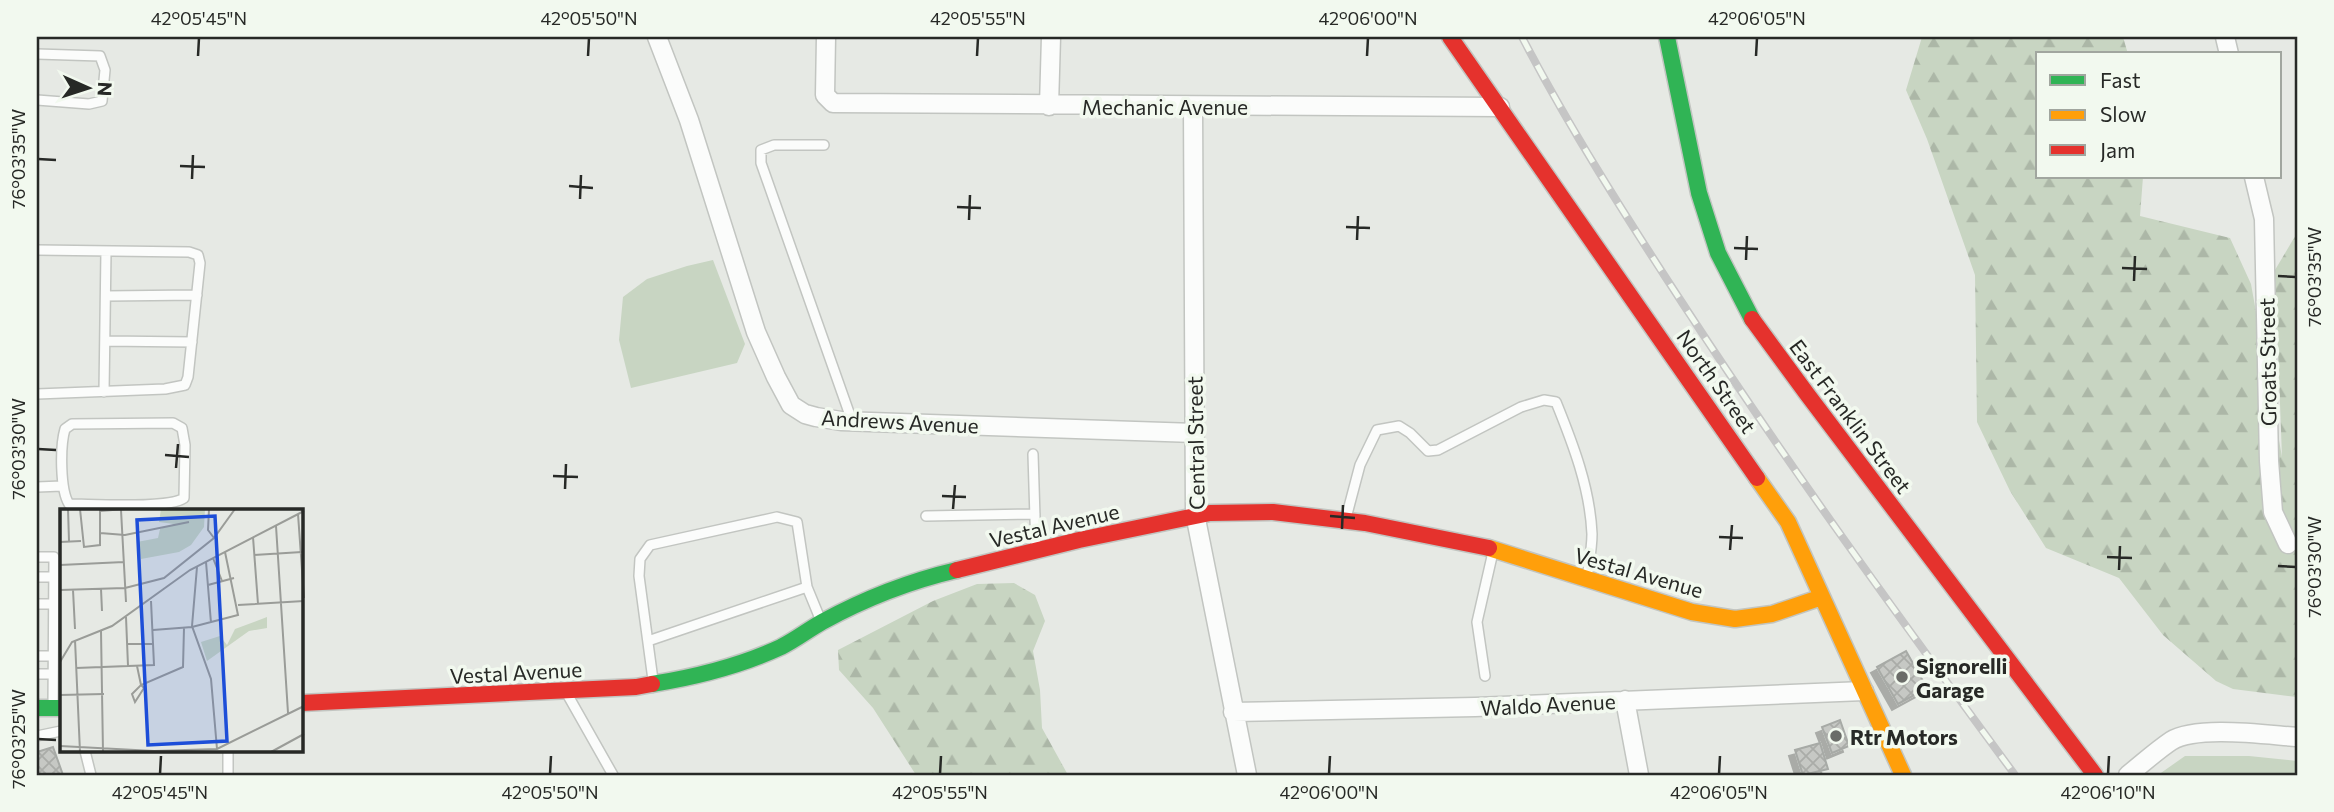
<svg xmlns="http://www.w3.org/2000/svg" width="2334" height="812" viewBox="0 0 2334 812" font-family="Commissioner,sans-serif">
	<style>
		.grass { fill: #c8d5c2 }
		.forest { fill: url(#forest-firs) }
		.building { fill: url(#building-cross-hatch); stroke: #a7aaa6; stroke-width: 2; filter: url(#shadow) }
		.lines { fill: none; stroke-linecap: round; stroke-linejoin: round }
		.lane-casing { stroke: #c2c5c1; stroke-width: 12 }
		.street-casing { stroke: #c2c5c1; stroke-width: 21 }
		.fast-casing { stroke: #c2c5c1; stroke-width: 19 }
		.slow-casing { stroke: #c2c5c1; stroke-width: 19 }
		.jam-casing { stroke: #c2c5c1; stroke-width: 19 }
		.lane { stroke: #fbfcfb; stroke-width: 9 }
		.street { stroke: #fbfcfb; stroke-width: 18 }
		.fast { stroke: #30b455; stroke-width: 16 }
		.slow { stroke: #ff9f0a; stroke-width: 16 }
		.jam { stroke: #e5322d; stroke-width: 16 }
		.rail-casing { stroke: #c5c5c5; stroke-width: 8 }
		.rail { stroke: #f2f9ef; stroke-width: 5; stroke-dasharray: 16; stroke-linecap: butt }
		.ticks { fill: none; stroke: #272926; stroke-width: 2.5 }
		.poi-dot { fill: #6a6c68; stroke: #f2f9ef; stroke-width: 2.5 }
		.labels { text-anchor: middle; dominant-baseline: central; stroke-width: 7; stroke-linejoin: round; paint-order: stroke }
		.street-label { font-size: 21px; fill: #272926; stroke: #f2f9ef }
		.poi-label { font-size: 21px; font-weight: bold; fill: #272926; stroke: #f2f9ef; text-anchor: start }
		.inset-road { fill: none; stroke: #9a9c98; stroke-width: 2 }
		.view { fill: #1d4ed8; fill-opacity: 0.15; stroke: #1d4ed8; stroke-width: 3.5 }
		.inset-edge { fill: none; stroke: #272926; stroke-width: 3.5 }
		.neatline { fill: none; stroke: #272926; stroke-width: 2.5 }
		.ticks-label { font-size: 18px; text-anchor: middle; fill: #272926 }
	</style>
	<defs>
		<pattern id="forest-firs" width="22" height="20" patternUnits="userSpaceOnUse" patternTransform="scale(1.75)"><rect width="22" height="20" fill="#c8d5c2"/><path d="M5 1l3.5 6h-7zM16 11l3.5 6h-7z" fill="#acb7a7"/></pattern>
		<pattern id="building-cross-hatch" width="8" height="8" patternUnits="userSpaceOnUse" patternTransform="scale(1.75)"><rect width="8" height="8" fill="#c6c8c4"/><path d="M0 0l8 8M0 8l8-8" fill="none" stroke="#aaaca8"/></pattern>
		<filter id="shadow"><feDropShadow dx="-6" dy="6" stdDeviation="0" flood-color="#0004"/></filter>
	</defs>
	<rect width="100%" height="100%" fill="#e6e9e4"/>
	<path class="grass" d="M713,260L745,344L737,363L631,388L619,340L623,297L647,279L687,266Z
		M2185,756H2249L2297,761V775H2158Z"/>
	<path class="forest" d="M1922,37H2123L2128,54H2038V177H2143L2140,216L2230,238L2251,284L2282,457L2275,270L2297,233V697L2233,689L2216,681L2163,635L2119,578L2046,548L2010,491L1977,422L1975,275L1927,139L1906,90Z
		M1014,583L1035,595L1045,621L1033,651L1040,690L1042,728L1068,775H916L873,708L839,670L838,650L933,601L977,584Z"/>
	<path class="building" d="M1906,651L1927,688L1898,704L1877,667Z
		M1840,720L1849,746L1832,753L1822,727Z
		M1820,743L1828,769L1803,775L1795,750Z
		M53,747L63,775H37V752Z"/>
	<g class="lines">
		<defs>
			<path id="lane" d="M37,54L100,56L105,70L102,101L89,104L37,100
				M824,145H774L761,150V163L852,421
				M37,250L189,252L198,255L200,263L188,377L185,385L165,389L37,394
				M106,296L197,295
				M105,341L192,342
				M104,392L106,251
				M173,423L182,428L185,445L184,498C169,509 92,504 69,504C60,490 60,446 65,429L72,424Z
				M1033,454L1036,550
				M37,487L62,486
				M926,516L1035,514
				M1346,518L1360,465L1377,430L1399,426L1410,433L1428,451L1438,450L1521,407L1544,400L1556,402C1573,444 1590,488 1592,534C1592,548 1589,563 1587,578
				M37,557H54L53,706
				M37,577H54
				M37,604H53
				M648,641L807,587
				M37,656H53
				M37,674H53
				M1485,676L1477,622L1493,552
				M653,680L639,576L640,559L650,545L777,517L797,522L807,587L821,621
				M566,692L613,775
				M37,736L61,731
				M85,751L91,775
				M228,775V751"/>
			<path id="street" d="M657,37L689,120L756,332L776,377L791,405L805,414L816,417L841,421L1195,433
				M826,37L825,95L833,103L1500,107
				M2225,37L2229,54
				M1049,106L1051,37
				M1193,106L1195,514L1247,775
				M2254,177L2264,219L2269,461L2273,512L2288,544
				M1625,700L1639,775
				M1233,712L1475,707L1864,691
				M2128,775C2142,764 2156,751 2171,741C2197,725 2267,735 2297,737"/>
			<path id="fast" d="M1667,37L1699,193L1718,253L1752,319
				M652,684C696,677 740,666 781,647C795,640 808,630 822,622C864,599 910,581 957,570
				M37,708H61"/>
			<path id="slow" d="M1757,478L1788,522L1903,775
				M1489,548L1692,612L1735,619L1772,614L1822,597"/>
			<path id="jam" d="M1450,37L1757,478
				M1752,319L1807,394L2095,775
				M957,570L1079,540L1210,513L1273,512L1365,523L1489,548
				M301,703L636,687L652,684"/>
		</defs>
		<use href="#lane" class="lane-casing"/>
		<use href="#street" class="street-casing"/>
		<use href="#fast" class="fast-casing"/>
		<use href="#slow" class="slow-casing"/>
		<use href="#jam" class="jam-casing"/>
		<use href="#lane" class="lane"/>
		<use href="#street" class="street"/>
		<use href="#fast" class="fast"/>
		<use href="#slow" class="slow"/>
		<use href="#jam" class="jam"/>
		<defs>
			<path id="rail" d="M1522,37C1570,129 1626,217 1683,304C1788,465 1901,620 2015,775"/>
		</defs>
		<use href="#rail" class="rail-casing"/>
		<use href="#rail" class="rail"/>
	</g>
	<path class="ticks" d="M198,56L199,38M588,56L589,38M977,56L978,38M1367,56L1368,38M1756,56L1757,38M38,159L56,160M180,166L205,167M192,179L193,155M569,186L593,188M580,199L581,175M957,207L981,208M969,220L970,195M1346,227L1370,228M1357,240L1358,216M1734,248L1758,249M1746,260L1747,236M2122,268L2147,269M2278,276L2296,277M2134,281L2135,256M38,449L56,450M165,455L189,457M176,468L178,444M553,476L578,477M565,489L566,464M942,496L966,497M953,509L955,485M1330,516L1355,518M1342,529L1343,505M1719,537L1743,538M1730,550L1732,525M2107,557L2132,558M2278,566L2296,567M2119,570L2120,546M38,739L56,740M160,774L161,756M550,774L551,756M940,774L941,756M1329,774L1330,756M1719,774L1720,756M2108,774L2109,756"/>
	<g class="poi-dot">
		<circle cx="1902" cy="677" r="7"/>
		<circle cx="1836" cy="736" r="7"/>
	</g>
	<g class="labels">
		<g class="street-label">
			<text x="1165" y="106">Mechanic Avenue</text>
			<text transform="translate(2267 362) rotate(-91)">Groats Street</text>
			<text transform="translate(1717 381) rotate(55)">North Street</text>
			<text transform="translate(1851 416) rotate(53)">East Franklin Street</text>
			<text transform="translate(900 421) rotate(3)">Andrews Avenue</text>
			<text transform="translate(1195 443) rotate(-91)">Central Street</text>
			<text transform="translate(1054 525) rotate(-13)">Vestal Avenue</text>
			<text transform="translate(1639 572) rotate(16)">Vestal Avenue</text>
			<text transform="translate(516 672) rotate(-3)">Vestal Avenue</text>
			<text transform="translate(1548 704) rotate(-3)">Waldo Avenue</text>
		</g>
		<g class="poi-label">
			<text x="1916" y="665">Signorelli<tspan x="1916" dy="24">Garage</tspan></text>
			<text x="1850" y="736">Rtr Motors</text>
		</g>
	</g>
	<g transform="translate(60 509)">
		<rect width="243" height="243" fill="#e6e9e4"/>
		<path d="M101,0H145L144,18L131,36L119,43L81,50L77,33L98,29L100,20L114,15L99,13ZM207,108V119L189,122L147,152L141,133L160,127L167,136L175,120Z" fill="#c8d5c2"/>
		<path class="inset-road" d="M8,0L9,32M20,0L24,38L40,36V0M149,0L148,21L154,29M61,1L66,93M40,2L65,0M238,5L244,89M216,17L228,204M40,24L65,26L129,13M193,28L198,95M0,33L21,32M194,46L242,43M153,49L162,72M146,53L151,114M0,56L64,53M137,58L132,117L151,170L157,240M148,76L174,69M41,80L42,102M0,81L65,79L104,69L154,29L175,0M13,81L15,120M178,96L244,92M66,108L68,157M93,121L132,118L178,106L165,43M41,122L43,243M15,131L20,243M68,135H93M0,153L12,133L52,117L130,61L244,2M77,157L81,176L84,179L75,193L72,185L81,176L123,158L124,119M16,159L94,156L91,92M0,186L44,185M0,237L94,242L157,240L244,197M211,243L244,225"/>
		<path class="view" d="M155,7L167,232L88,236L77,11Z"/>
		<rect width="243" height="243" class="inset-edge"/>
	</g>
	<rect width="2334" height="812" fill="none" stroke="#f2f9ef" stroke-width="77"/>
	<rect x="2036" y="52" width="245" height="126" fill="#f2f9ef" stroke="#a1a69f" stroke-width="2"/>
	<rect x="2050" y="75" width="35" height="10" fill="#30b455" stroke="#a1a69f" stroke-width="2"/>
	<text x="2100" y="88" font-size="21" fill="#272926">Fast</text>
	<rect x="2050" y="110" width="35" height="10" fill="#ff9f0a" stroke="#a1a69f" stroke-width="2"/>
	<text x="2100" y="122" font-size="21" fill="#272926">Slow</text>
	<rect x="2050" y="145" width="35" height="10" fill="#e5322d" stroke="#a1a69f" stroke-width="2"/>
	<text x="2100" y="158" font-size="21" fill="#272926">Jam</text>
	<g transform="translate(88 88) rotate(93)" stroke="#f2f9ef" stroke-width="5" paint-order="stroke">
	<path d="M0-5L12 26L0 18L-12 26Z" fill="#272926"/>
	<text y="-10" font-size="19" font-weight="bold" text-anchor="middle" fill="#272926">N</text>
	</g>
	<rect x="38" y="38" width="2258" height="736" class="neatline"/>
	<g class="ticks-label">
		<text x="199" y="25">42°05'45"N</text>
		<text x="589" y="25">42°05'50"N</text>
		<text x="978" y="25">42°05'55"N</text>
		<text x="1368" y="25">42°06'00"N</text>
		<text x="1757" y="25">42°06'05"N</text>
		<text transform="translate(19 159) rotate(-90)" y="6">76°03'35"W</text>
		<text transform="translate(2315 277) rotate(-90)" y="6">76°03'35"W</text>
		<text transform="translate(19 449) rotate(-90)" y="6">76°03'30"W</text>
		<text transform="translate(2315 567) rotate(-90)" y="6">76°03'30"W</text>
		<text transform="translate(19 739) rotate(-90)" y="6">76°03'25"W</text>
		<text x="160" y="799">42°05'45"N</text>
		<text x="550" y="799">42°05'50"N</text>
		<text x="940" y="799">42°05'55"N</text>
		<text x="1329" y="799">42°06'00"N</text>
		<text x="1719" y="799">42°06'05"N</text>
		<text x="2108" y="799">42°06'10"N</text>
	</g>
</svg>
